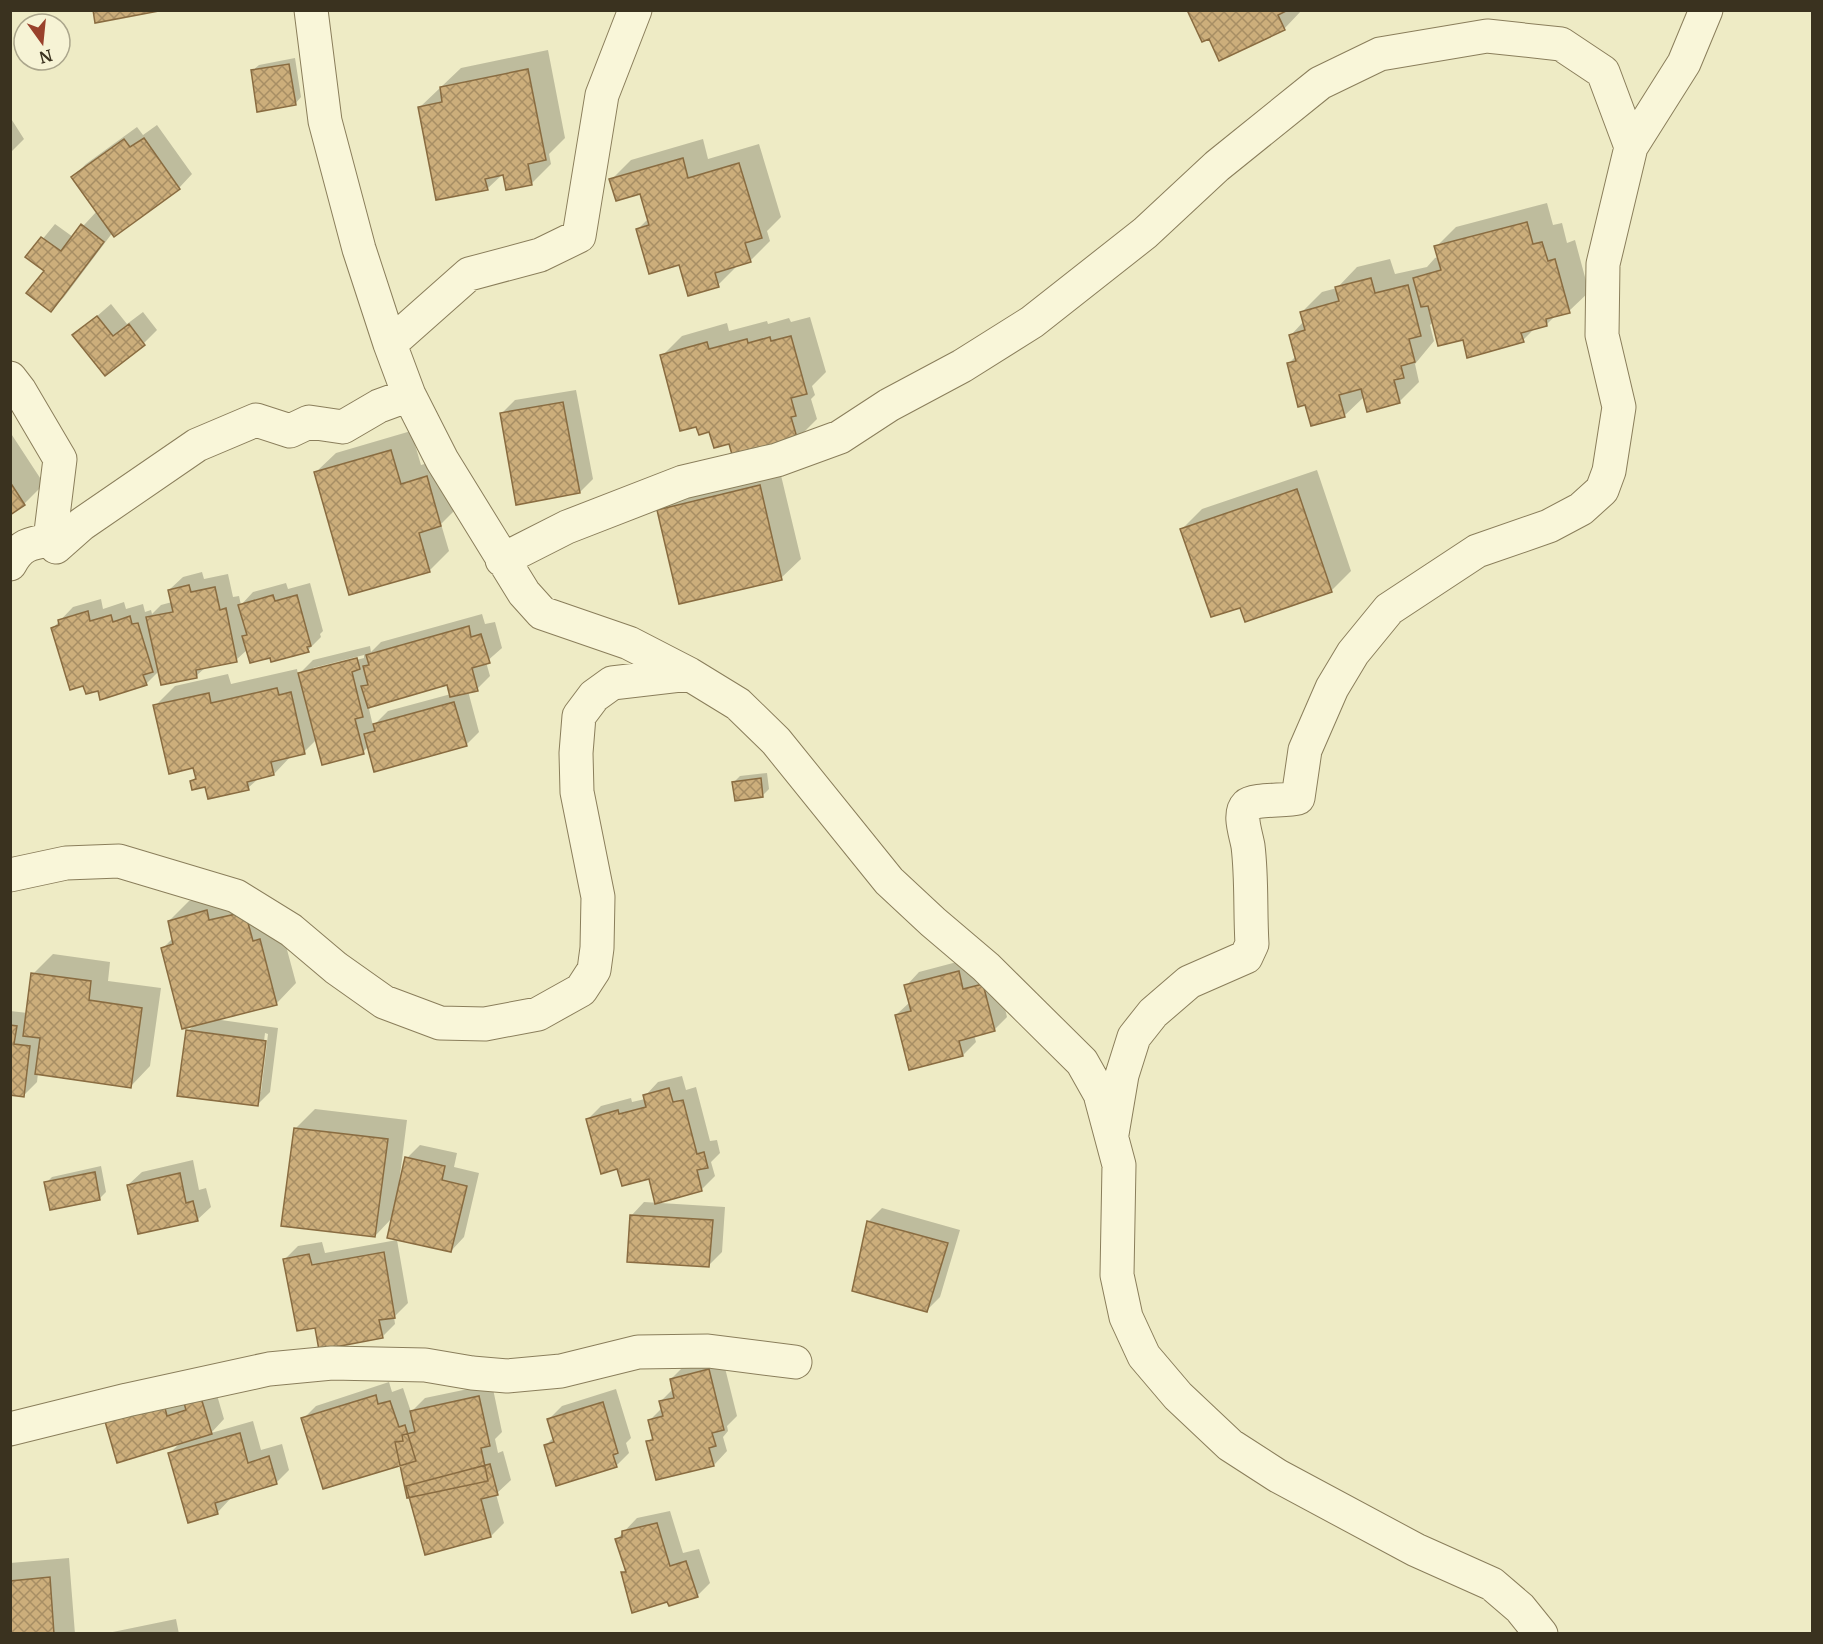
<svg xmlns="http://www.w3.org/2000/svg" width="1823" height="1644" viewBox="0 0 1823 1644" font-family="Merriweather,serif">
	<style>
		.shadow { fill: #0003; fill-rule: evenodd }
		.building { fill: url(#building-cross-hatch); stroke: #896c41; stroke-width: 1.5 }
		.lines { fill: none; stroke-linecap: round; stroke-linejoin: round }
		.street-casing { stroke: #8a7e5b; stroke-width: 35 }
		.street { stroke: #f9f6d9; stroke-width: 33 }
	</style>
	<defs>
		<pattern id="building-cross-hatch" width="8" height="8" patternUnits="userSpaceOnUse" patternTransform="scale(1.5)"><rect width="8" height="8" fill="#ccae7b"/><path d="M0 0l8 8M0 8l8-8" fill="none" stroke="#a78e64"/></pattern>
	</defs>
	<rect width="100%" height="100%" fill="#eeebc5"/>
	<path class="shadow" d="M1189,10H1302L1284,29L1210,37Z
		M548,50L565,138L549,154L551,164L531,184L504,173L487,189L420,107L461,68Z
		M295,58L301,97L295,104L252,71L259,65Z
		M10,117L24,139L10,153Z
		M157,125L192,174L179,188L114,235L113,232L64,297L51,310L46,271L28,257L55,224L73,237L97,211L73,177L86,164L137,127L143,135Z
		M703,139L708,159L759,144L781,217L767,231L770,241L750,261L738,265L718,285L680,263L638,229L648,219L641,192L611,180L631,160Z
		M1547,203L1553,225L1562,223L1567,243L1575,240L1589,292L1569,311L1556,315L1547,324L1536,327L1523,340L1464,338L1433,322L1430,325L1434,341L1415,364L1419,382L1400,401L1368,410L1365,396L1344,416L1306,403L1289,363L1296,356L1291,335L1304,321L1302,312L1322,292L1337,288L1357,267L1390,259L1395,274L1427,267L1435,258L1439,257L1436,247L1456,227Z
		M111,304L127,324L143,312L157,330L144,343L105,374L74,336Z
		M810,317L826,372L812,386L815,395L811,399L817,419L797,439L730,442L711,430L662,356L682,336L727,323L729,331L767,321L768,324L789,318L791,322Z
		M576,390L593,479L580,492L501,414L515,400Z
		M411,431L421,465L447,458L460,505L441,524L449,551L429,571L316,472L336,453Z
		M10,432L44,484L24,504L10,513Z
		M779,467L801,559L781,578L658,510L678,491Z
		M1317,470L1351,571L1331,591L1182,529L1202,509Z
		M202,572L204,579L228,574L233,597L239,596L241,605L253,592L286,583L288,589L310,583L323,631L320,634L321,637L308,650L271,656L248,649L236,660L206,667L196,676L159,671L146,684L99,689L53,628L73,607L101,599L103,609L124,602L126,609L143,604L145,612L151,610L152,614L161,605L172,602L169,590L183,577Z
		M482,614L485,624L495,622L502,648L486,662L490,676L477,689L468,691L479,732L466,745L369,746L363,752L317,739L304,752L292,755L274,774L259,778L248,788L206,785L192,781L197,776L195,767L155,706L175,686L228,674L231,684L297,669L298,675L313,660L370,646L371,652L381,642ZM364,655V658L313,671V668ZM448,684L451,694L388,711L373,726L369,709L373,705Z
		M767,773L769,789L763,795L734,782L740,776Z
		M226,892L229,901L264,893L272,922L279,920L296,983L277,1003L214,1019L278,1028L270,1092L257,1105L188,1031L194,1025L163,948L173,938L169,921L189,901ZM265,1033L268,1034L261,1092H258Z
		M53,954L110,962L108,981L161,988L150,1066L131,1086L38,1073L37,1082L24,1095L10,1093V1011L28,1013L33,974Z
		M972,958L996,972L1007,1017L994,1030L974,1035L976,1042L963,1055L896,1015L910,1002L906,986L919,972Z
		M682,1076L686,1090L696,1087L710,1141L717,1140L720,1153L711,1162L715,1176L701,1190L618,1167L588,1119L601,1106L631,1098L632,1102L645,1099V1096L658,1082Z
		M315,1109L407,1120L399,1183L401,1184L407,1158L420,1145L457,1153L454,1167L479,1173L464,1237L451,1251L393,1217L375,1236L295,1129Z
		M193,1160L199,1190L206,1188L211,1207L197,1220L128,1185L142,1172Z
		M101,1166L106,1192L100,1198L51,1208L46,1183L52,1177Z
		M644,1202L725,1207L722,1252L709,1265L631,1216Z
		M882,1208L960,1230L940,1297L927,1310L868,1222Z
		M397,1240L408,1303L394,1317L395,1324L382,1337L317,1326L285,1259L298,1246L322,1242L325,1253Z
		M722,1356L737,1416L727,1426L728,1431L723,1437L727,1451L714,1465L648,1442L654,1436L650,1420L662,1408L661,1401L673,1389L671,1379L684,1366Z
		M212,1378L224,1419L211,1433L253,1421L261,1450L282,1444L289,1470L276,1483L230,1497V1499L217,1513L169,1454L181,1442L105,1419Z
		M389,1382L392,1392L403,1388L411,1412L425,1398L492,1384L502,1432L495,1439L498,1453L503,1451L511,1480L496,1494L504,1523L491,1536L401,1464L303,1419L316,1406Z
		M616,1389L631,1438L626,1443L629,1453L616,1466L546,1445L554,1437L549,1419L562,1406Z
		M670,1511L683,1553L699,1549L710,1583L697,1596L668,1601L623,1573L627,1569L617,1539L637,1518Z
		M69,1558L75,1634H10V1563Z
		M176,1619L179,1634H103Z"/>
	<path class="building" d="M93,10H164L95,23Z
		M1187,10H1288L1278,15L1285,30L1219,61L1209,39L1202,42Z
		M289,64L296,105L257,112L251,70Z
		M528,69L546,160L528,164L532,185L506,190L503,175L485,179L488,190L436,200L418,107L442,102L440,87Z
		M144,138L180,189L114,237L71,177L124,139L130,147Z
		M683,158L688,178L739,163L762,238L745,243L751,262L715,273L719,287L688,296L679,265L649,274L636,229L649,225L640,194L616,201L609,179Z
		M1527,222L1533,244L1542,242L1548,261L1555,259L1570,313L1546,319L1547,326L1521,333L1524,342L1467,358L1463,340L1438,346L1428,306L1421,307L1413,278L1441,270L1434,246Z
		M81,224L104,242L51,312L26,293L44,271L25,257L41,237L61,251Z
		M1371,278L1375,293L1408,285L1421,336L1409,339L1415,362L1401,366L1404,378L1394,380L1400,403L1367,412L1361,389L1339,395L1345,417L1311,426L1305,405L1298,407L1287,363L1296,361L1289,335L1305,330L1300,312L1339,301L1335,287Z
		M97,316L113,336L129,324L145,345L105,376L72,335Z
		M791,336L807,394L791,398L796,416L791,417L798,441L733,458L729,444L714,448L709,432L699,435L696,427L680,431L660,355L707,342L709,349L747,339L748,343L770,337L771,341Z
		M563,402L580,493L516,505L500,413Z
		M391,450L401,484L427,476L441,526L419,533L430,572L349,595L314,472Z
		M10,482L25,505L10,515Z
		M760,485L782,580L679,604L657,510Z
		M1297,489L1332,592L1245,622L1240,608L1211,617L1180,529Z
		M189,585L191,592L215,587L220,610L226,608L237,662L196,670L197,678L161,685L146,617L173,612L168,590Z
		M273,595L275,601L297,595L311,646L307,647L309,652L271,662L270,658L250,663L242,636L247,635L238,605Z
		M88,611L90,621L111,615L113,622L130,616L132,624L138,623L153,672L143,675L147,685L100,700L98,691L86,694L83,686L70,690L51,628L59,625L58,620Z
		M469,626L471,637L481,634L490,663L472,668L478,691L450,697L447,685L368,708L361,686L368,685L363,666L369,665L366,655Z
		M357,658L360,669L352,672L363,717L355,719L364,754L322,765L298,673Z
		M277,688L279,695L291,692L305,754L271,762L274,775L247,782L249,790L208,799L205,787L192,790L190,781L196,779L193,768L169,774L153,705L209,693L211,703Z
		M454,702L467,746L374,772L364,734L375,731L373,724Z
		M761,778L763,797L735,801L732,782Z
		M207,910L209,920L245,912L253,941L260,939L277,1005L182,1029L161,948L173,944L168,921Z
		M959,971L963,989L983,984L995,1031L959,1041L963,1056L909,1070L895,1015L911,1011L904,985Z
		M31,973L91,981L89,1000L142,1008L131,1088L35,1074L40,1038L23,1036Z
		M10,1025L17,1026L14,1044L30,1046L24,1097L10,1095Z
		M186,1030L266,1041L258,1106L177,1096Z
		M669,1088L673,1102L683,1100L697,1154L704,1152L708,1168L697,1170L702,1191L655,1204L649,1179L622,1186L617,1169L601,1174L586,1119L618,1110L619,1114L646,1107L643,1095Z
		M294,1128L388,1139L375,1237L281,1226Z
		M405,1157L445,1166L442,1180L467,1186L451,1252L387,1238Z
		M95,1172L100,1200L50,1210L44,1182Z
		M180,1173L186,1203L193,1201L198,1221L138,1234L127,1185Z
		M630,1215L713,1220L709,1267L627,1262Z
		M867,1221L948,1243L927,1312L852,1291Z
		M384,1252L395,1318L379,1320L383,1338L319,1350L315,1328L297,1331L283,1259L309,1254L312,1265Z
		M709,1369L724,1430L712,1433L716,1446L709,1448L714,1466L656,1480L646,1441L653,1440L648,1420L663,1416L659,1401L674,1398L670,1379Z
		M199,1391L212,1434L117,1463L104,1418L163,1400L167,1416L186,1410L182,1396Z
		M376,1395L378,1404L390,1401L399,1427L405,1425L416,1461L323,1489L301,1418Z
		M479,1396L490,1446L481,1448L488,1481L407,1498L395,1442L403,1441L402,1435L415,1432L410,1411Z
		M603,1402L618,1453L613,1455L617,1467L556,1486L544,1445L554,1442L547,1419Z
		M240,1433L248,1463L269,1456L277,1484L215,1503L218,1514L188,1523L168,1453Z
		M490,1464L498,1495L481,1499L491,1537L425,1555L406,1486Z
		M657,1523L670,1566L686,1561L698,1597L669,1606L667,1602L632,1613L621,1572H626L615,1539L622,1537V1531Z
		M50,1577L54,1634H10V1581Z"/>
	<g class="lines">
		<defs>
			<path id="street" d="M311,10L325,121L359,249L390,344L409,395L442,460L524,593L542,613L629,643L689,674L738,704L776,741L889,881L933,922L986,967L1082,1062L1100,1094L1119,1165L1117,1275L1126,1317L1144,1356L1178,1396L1230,1445L1278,1476L1416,1550L1492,1584L1520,1608L1541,1634
				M1631,147L1684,63L1706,10
				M390,344L469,274L540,255L579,236L602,95L635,10
				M10,378L20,391L60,459L50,540
				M502,560L567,527L683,482L777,460L840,437L889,405L962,366L1032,322L1145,233L1217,166L1320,83L1380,54L1487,36L1561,44L1603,72L1631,147L1603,264L1602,335L1619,407L1609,471L1602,490L1581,509L1549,526L1477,551L1389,609L1353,653L1332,688L1305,750L1298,798C1286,801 1253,799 1247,805C1238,814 1246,834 1248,846C1252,878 1250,912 1252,944L1246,957L1189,982L1153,1013L1134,1037L1122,1075L1112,1134
				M10,564C20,545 30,543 50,540L56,547L82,524L197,445L256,420L290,431L309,422L343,427L379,406L409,395
				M10,875L66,863L119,861L236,896L291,930L336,968L384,1002L440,1023L485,1024L538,1014L581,990L594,970L597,948L598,897L577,792L576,753L579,716L594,696L612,683L689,674
				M10,1429L127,1400L269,1369L332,1363L425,1365L472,1373L507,1376L561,1371L638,1352L708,1351L795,1362"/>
		</defs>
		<use href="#street" class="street-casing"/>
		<use href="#street" class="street"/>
	</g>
	<rect width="1823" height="1644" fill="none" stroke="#3a321f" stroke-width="24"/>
	<g transform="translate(42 42) rotate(165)"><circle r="28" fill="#f6f3d5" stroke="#aba68c" stroke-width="1.5"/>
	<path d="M0-4.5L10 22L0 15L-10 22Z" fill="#99412b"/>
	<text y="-9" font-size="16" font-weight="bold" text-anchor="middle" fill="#3a321f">N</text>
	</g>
</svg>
